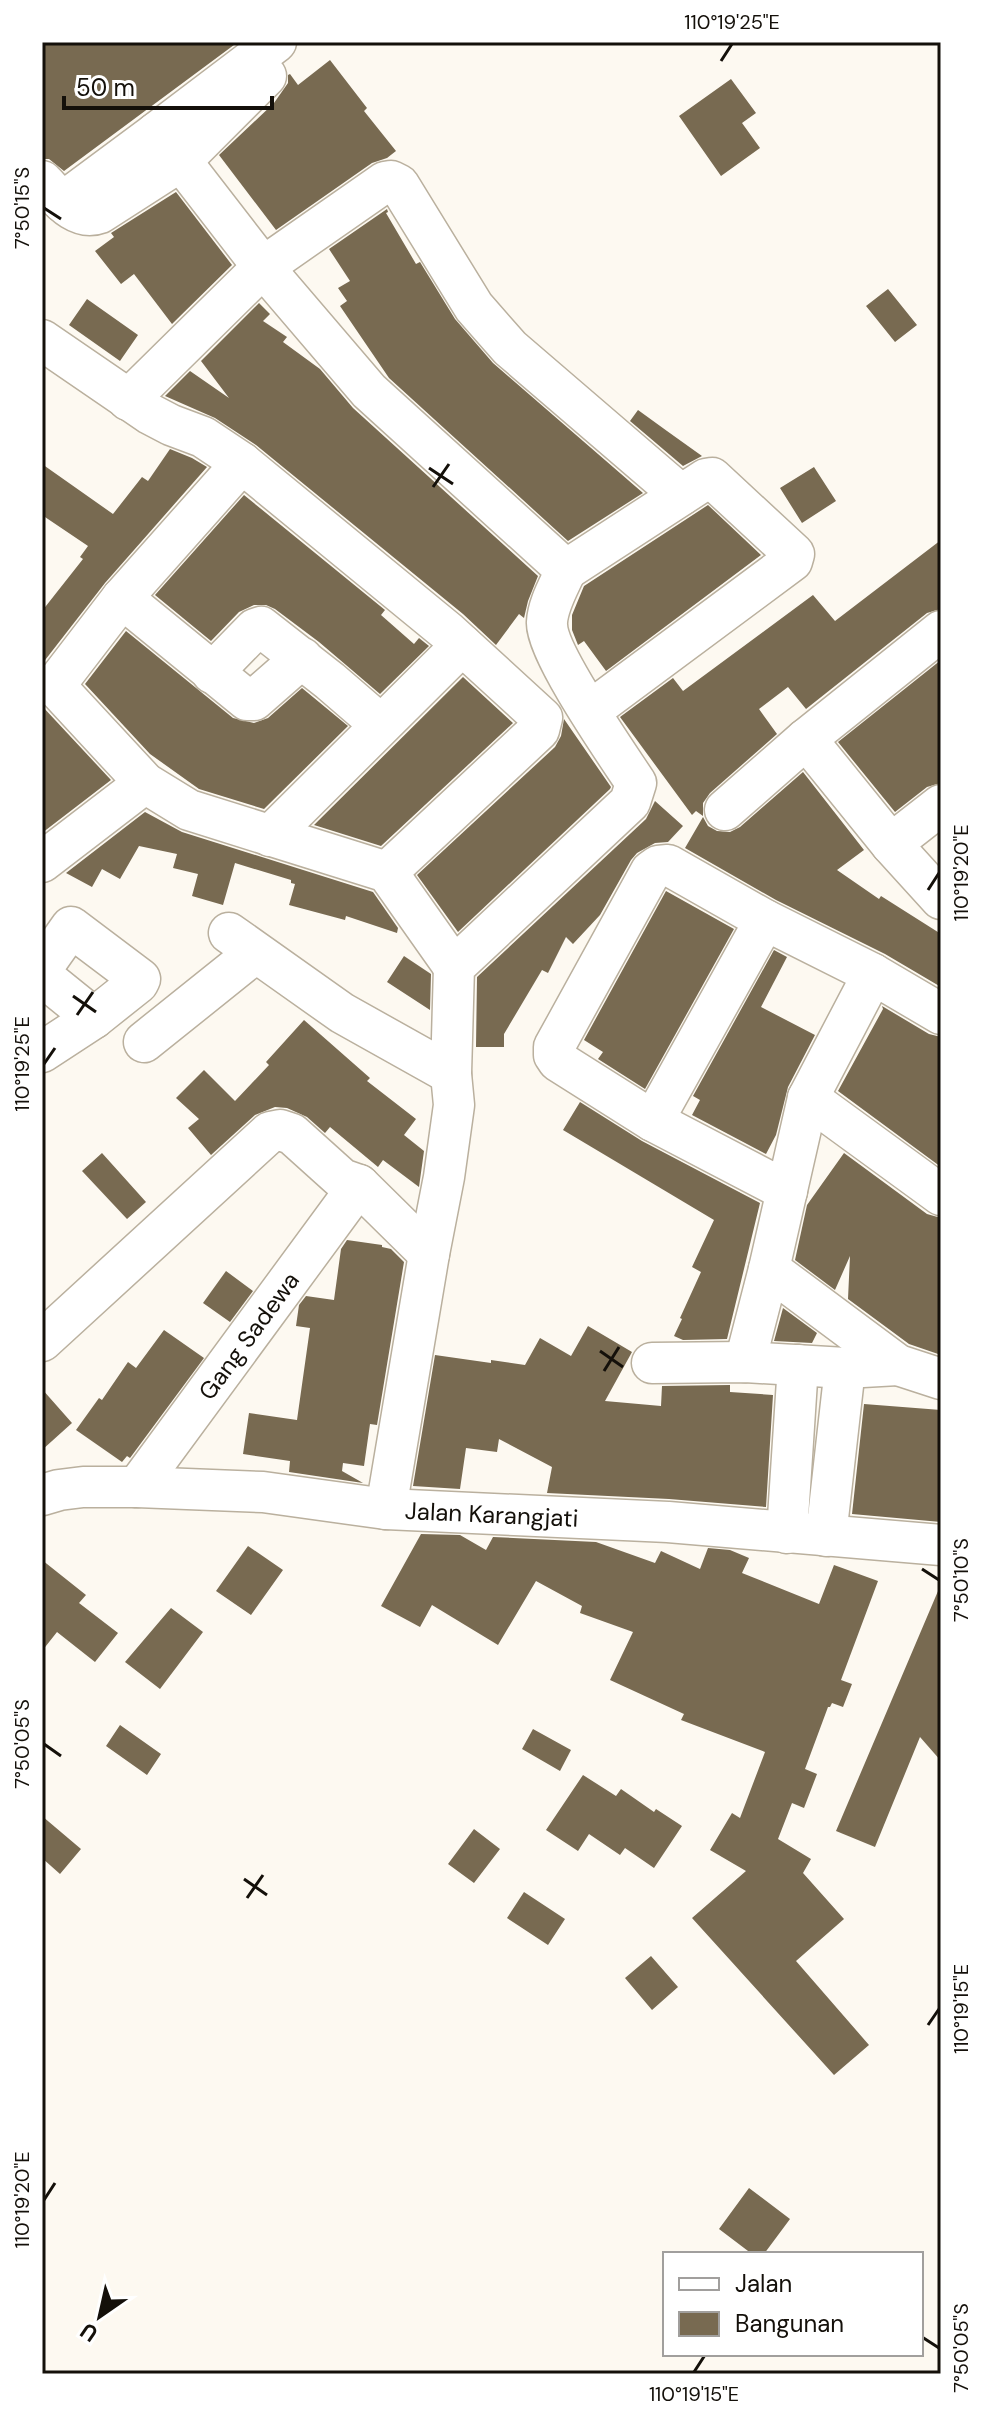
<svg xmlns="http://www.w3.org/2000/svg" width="983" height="2416" viewBox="0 0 983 2416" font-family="'DM Sans',sans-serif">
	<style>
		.building { fill: #786a51 }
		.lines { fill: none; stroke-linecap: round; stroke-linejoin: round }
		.minor-casing { stroke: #bab09e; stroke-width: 43 }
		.minor { stroke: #fff; stroke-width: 40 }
		.ticks { fill: none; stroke: #14100a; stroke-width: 3 }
		.labels { text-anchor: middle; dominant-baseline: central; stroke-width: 8; stroke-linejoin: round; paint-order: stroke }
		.street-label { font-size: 24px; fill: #14100a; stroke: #fff }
		.neatline { fill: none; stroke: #14100a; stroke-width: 3 }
		.ticks-label { font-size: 20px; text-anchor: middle; fill: #14100a }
	</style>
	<rect width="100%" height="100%" fill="#fdf9f1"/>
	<path class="building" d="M42,42H238L64,171L49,159H42Z
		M330,60L367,108L364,111L396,151L387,158L372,163L276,230L219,155L274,103L288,83V75L290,74L298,85Z
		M731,79L756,113L742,123L760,148L721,176L679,116Z
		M176,192L232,265L172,324L134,274L121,284L95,251L114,237L111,233Z
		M387,209L388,212L386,213L416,264L420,262L455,319L493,363L643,493L568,541L389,378L340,306L347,301L338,288L350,281L329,249Z
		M888,289L917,325L895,342L866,306Z
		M87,299L138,335L120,361L69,325Z
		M259,303L270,314L263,321L287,337L283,342L320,369L353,408L538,576L528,601L524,618L519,614L496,645L463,614L256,445L215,418L165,396L190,371L229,398L201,361Z
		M638,410L667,431L702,456L683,466L630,421Z
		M170,449L192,458L207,467L105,583L42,664V611L83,559L80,557L88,546L42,515V464L113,514L142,477L148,481Z
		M814,467L836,501L802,523L780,488Z
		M244,495L385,610L381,615L414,644L419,638L429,646L380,694L319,642L275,609L266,605H254L239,612L211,641L155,595Z
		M708,505L761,555L606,671L584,641L578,645L572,630V615L584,586Z
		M941,540V609L927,613L806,709L788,687L759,709L777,734L710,793L703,803V816L696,811L692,815L620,717L673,678L683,691L813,595L835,621Z
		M126,631L233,718L254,723L268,718L302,688L348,726L264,809L199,789L150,754L85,684Z
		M941,660V783L927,787L895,812L838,742Z
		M463,677L513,723L381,846L314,825Z
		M42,706L111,780L42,833Z
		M564,719L611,787L610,789L458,932L417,875L555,747L561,736Z
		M803,772L864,850L837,870L879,899L881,896L941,934V987L885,954L776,900L685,848L703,817L708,826L717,831L730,832L740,827Z
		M655,801L683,826L668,842L655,843L637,853L631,860L600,915L573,944L566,937L548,973L542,970L504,1034V1047H476L477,977L646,819Z
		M145,812L182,832L373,892L398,928L397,933L346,916L345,920L289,905L295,884L291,883V880L235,863L223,905L192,896L198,874L173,868L177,854L139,846L120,879L102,869L92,887L66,873Z
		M666,891L734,929L645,1089L598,1059L603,1052L584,1040Z
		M774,950L787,957L761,1007L815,1035L788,1087L776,1135L766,1154L692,1115L700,1100L693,1096Z
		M404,956L431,974L430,1010L387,982Z
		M882,1006L929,1034L941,1037V1167L838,1091L883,1009Z
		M304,1020L370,1078L367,1081L416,1119L404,1135L424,1151L419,1187L383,1160L378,1167L330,1127L325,1133L307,1117L287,1108L275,1107L255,1115L211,1155L188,1128L199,1119L176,1098L204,1070L235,1101L269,1065L266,1062Z
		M580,1102L642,1141L760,1203L727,1339L683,1340L674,1336L682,1319L680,1318L701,1272L692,1267L714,1220L563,1130Z
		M102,1153L146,1202L127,1219L82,1171Z
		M844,1153L927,1214L941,1218V1355L909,1344L848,1299L850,1256L835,1290L795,1260L807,1205Z
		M347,1240L382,1245V1247L391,1249L404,1262L377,1425L370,1424L364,1466L343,1463L342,1471L363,1483L289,1472L290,1461L243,1454L249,1413L297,1420L310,1328L296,1326L299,1305L306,1296L334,1300L341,1249Z
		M226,1271L253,1291L230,1322L203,1303Z
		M783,1308L817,1333L812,1343L774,1341Z
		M588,1326L632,1352L605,1401L661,1406L662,1386L730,1385V1392L773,1395L766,1507L669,1499L547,1493L552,1467L499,1439L497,1452L466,1448L460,1489L413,1486L435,1355L491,1363V1360L525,1365L540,1338L571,1356Z
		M164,1330L204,1358L130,1458L127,1456L122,1462L76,1430L99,1398L102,1400L128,1362L136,1368Z
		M42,1389L72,1423L42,1450Z
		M864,1404L941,1410V1522L852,1514Z
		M421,1534L460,1535L486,1550L493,1537L596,1542L655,1563L661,1551L700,1569L708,1548L730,1550L749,1558L742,1573L819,1604L834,1565L878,1581L841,1680L852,1684L843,1707L832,1703L830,1707H828L805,1769L817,1774L804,1808L792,1803L778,1839L811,1859L803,1873L844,1919L796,1961L869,2045L834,2075L692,1918L746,1871L710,1850L732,1813L740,1818L765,1752L681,1720L684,1714L610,1680L633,1632L580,1613L582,1606L536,1581L498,1645L432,1605L420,1627L381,1606Z
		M248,1546L283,1570L251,1615L216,1591Z
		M42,1560L86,1595L79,1603L118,1633L95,1662L57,1632L42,1651Z
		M941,1584V1761L920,1737L875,1847L836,1831Z
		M171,1608L203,1632L160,1689L125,1662Z
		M120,1725L161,1754L147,1775L106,1746Z
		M533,1729L571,1750L560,1771L522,1749Z
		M583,1775L616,1796L621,1789L654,1812L656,1809L682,1826L654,1868L625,1848L620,1855L589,1834L578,1851L546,1830Z
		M42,1816L81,1849L60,1874L42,1858Z
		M474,1829L500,1849L474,1883L448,1864Z
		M524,1892L565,1919L548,1945L507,1918Z
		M651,1956L678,1987L652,2010L625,1978Z
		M749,2188L790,2219L764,2254H752L719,2229Z"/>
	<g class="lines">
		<defs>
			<g id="minor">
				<path d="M276,42L156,133L181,161L263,267L369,391L566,570C559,586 548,604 547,622C545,651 617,754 636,783L630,802L454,967L451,1074L454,1105L444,1177L429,1254L386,1509"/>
				<path d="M42,181C58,197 76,222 100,213L181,161L266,76"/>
				<path d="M63,202L156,133"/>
				<path d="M42,340L150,414L171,425L203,437L242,463L448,632L542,718L539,730L387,872"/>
				<path d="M128,400L263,267L385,182L391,181L399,185L474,307L510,348L681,495"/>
				<path d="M242,463L122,598L59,680L56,687L145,783L189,810L387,872L454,967"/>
				<path d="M566,570L706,479L712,478L794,554L792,561L590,711"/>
				<path d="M122,598L247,700H254L302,658"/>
				<path d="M212,673L255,629L261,627L330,681L381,725"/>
				<path d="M806,739L891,844L941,899"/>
				<path d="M725,810L806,739L941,631"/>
				<path d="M270,836L462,645"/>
				<path d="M891,844L941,805"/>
				<path d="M42,862L145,783"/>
				<path d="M229,933L342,1013L451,1074"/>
				<path d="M42,968L71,927L140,979L138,983L94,1018L42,1052"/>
				<path d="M42,976L94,1018"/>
				<path d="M144,1042L255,953"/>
				<path d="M808,1098L941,1195"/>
				<path d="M653,1121L765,920"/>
				<path d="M787,1191L653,1121L558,1061L554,1055V1047L651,871L658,866L668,865L765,920L873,974L941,1014"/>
				<path d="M769,1269L898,1365L941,1379"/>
				<path d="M42,1341L270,1132L280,1130L292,1134L342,1179L359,1185L429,1254"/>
				<path d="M745,1362L769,1269L808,1098L873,974"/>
				<path d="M652,1363L745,1362L845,1368L898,1365"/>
				<path id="s1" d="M137,1487L359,1185"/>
				<path id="s2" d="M42,1495L59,1490L83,1487H137L263,1492L386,1509L668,1522L941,1545"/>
				<path d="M787,1533L798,1365"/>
				<path d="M826,1536L845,1368"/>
			</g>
		</defs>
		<use href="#minor" class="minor-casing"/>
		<use href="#minor" class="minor"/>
	</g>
	<path class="ticks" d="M721,61L732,44M44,208L61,219M429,468L453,484M433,487L449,464M928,890L939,873M73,996L96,1012M77,1015L93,992M44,1064L55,1048M600,1351L623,1367M604,1371L619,1347M922,1569L939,1580M44,1744L61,1756M244,1879L267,1895M247,1898L263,1875M928,2025L939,2009M44,2200L55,2183M922,2337L939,2348M694,2372L705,2355"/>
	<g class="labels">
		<g class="street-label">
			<text stroke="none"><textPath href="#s1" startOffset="188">Gang Sadewa</textPath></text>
			<text stroke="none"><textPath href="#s2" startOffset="452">Jalan Karangjati</textPath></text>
		</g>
	</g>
	<rect width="983" height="2416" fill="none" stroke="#ffffff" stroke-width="88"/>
	<rect x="663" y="2252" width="260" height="104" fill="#ffffff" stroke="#a19f9d" stroke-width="2"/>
	<rect x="679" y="2278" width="40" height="12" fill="#ffffff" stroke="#a19f9d" stroke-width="2"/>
	<text x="735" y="2292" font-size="24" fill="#14100a">Jalan</text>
	<rect x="679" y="2312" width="40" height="24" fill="#786a51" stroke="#a19f9d" stroke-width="2"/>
	<text x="735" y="2332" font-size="24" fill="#14100a">Bangunan</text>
	<g transform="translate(100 2316) rotate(214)" stroke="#ffffff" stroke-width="6" paint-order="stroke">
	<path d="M0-6L14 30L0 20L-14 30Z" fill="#14100a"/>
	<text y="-12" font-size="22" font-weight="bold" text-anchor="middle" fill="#14100a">U</text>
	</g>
	<path d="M64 96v12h208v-12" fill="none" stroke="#14100a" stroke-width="4"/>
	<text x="76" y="96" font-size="24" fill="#14100a" stroke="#ffffff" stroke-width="6" paint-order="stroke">50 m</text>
	<rect x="44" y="44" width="895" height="2328" class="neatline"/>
	<g class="ticks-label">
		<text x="732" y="29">110°19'25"E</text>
		<text transform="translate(22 208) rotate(-90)" y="7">7°50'15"S</text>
		<text transform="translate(961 873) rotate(-90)" y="7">110°19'20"E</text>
		<text transform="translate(22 1064) rotate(-90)" y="7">110°19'25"E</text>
		<text transform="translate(961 1580) rotate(-90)" y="7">7°50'10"S</text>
		<text transform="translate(22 1744) rotate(-90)" y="7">7°50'05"S</text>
		<text transform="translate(961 2009) rotate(-90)" y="7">110°19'15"E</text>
		<text transform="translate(22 2200) rotate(-90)" y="7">110°19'20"E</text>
		<text transform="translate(961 2348) rotate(-90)" y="7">7°50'05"S</text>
		<text x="694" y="2401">110°19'15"E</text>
	</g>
</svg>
